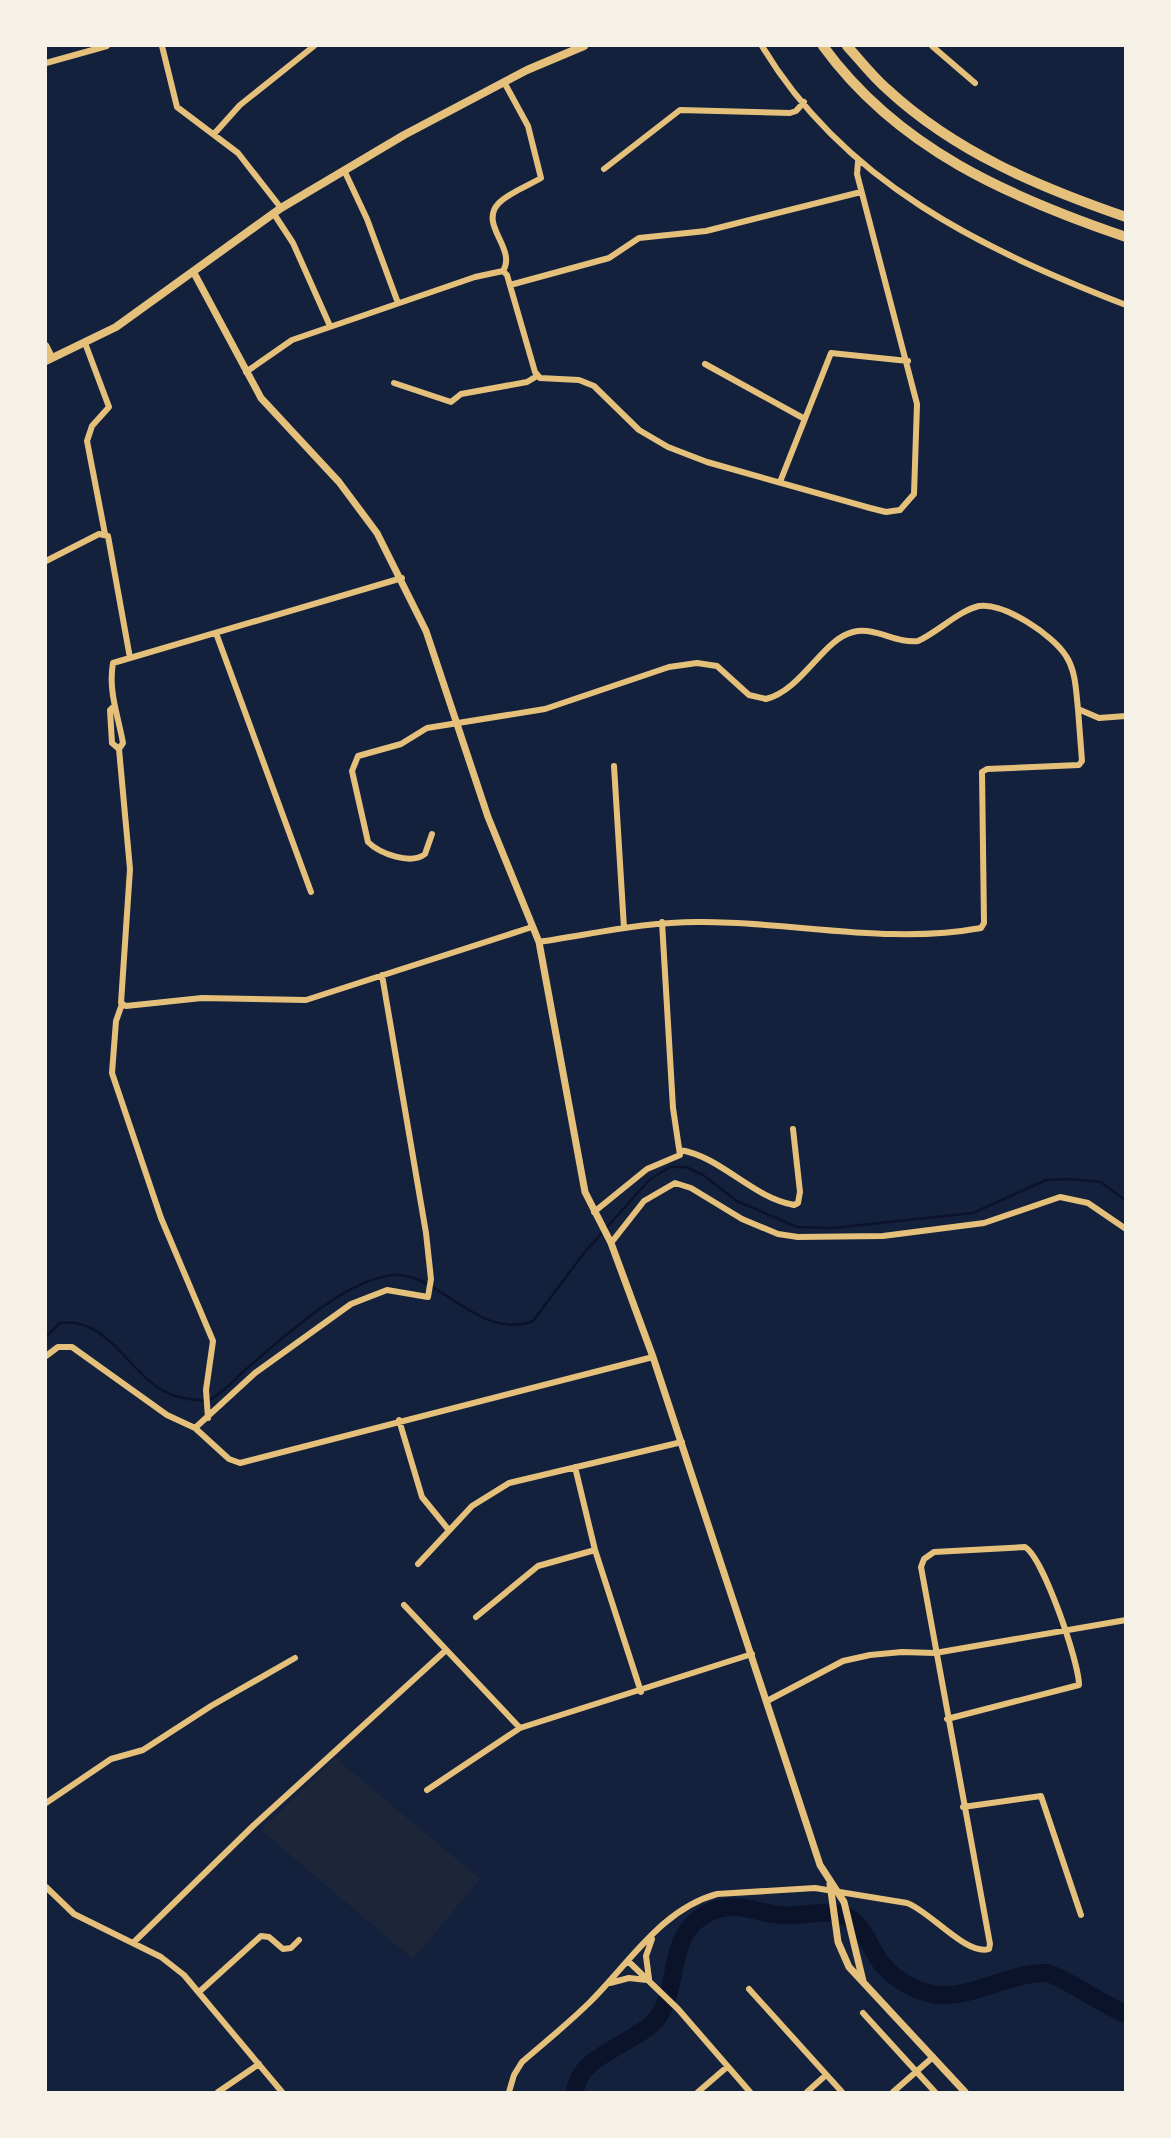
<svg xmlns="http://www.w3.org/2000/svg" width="1171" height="2138" viewBox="0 0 1171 2138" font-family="'Alegreya Sans',sans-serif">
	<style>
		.green { fill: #1d2539 }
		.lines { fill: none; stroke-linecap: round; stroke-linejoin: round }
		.stream { stroke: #0b132b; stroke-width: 2.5 }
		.river { stroke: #0b132b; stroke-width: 18 }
		.minor { stroke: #e5c07b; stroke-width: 6 }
		.tertiary { stroke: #e5c07b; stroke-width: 7 }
		.secondary { stroke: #e5c07b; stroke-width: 8 }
		.trunk { stroke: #e5c07b; stroke-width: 10 }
	</style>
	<rect width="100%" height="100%" fill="#14213d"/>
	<path class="green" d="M335,1758L480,1879L413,1959L261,1830Z"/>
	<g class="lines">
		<path class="stream" d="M46,1337L60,1323C110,1316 129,1377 170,1394C181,1399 195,1400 207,1401C221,1395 233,1381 244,1371C279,1341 348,1276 396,1275C440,1274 479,1341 533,1321L584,1253L649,1180L670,1167H686L703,1175L737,1201L797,1227L832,1228L973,1213L1046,1180L1071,1179L1101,1182L1126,1201"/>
		<path class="river" d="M575,2092C578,2057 629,2045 652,2024C682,1996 664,1939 703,1916C710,1911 719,1908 728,1907C745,1905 763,1914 780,1915C805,1918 830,1905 852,1920C865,1930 870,1947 879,1960C891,1977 911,1989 931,1994C966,2002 1009,1972 1046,1973C1059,1974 1106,2007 1126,2014"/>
		<path class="minor" d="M162,46L177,107L238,153L281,208
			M762,46C844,183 982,249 1126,305
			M932,46L975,83
			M46,63L107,46
			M214,134L240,105L314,46
			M604,169L680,110L790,113L796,111L804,102
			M344,170L367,219L398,303
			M274,214L293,243L330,326
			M503,271L507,275L535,372L540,378L579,380L594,386L639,430L668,447L707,462L870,508L886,512L900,510L914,494L917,404L857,174L858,162
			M503,271C517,249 479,225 498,204C508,193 528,186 541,178L528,126L504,82
			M510,285L609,258L639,238L706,231L861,192
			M85,343L109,407L92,426L87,441L105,534
			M705,364L803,418
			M246,372L292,340L475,277L503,271
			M394,383L451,402L461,394L527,382L537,376
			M780,482L831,353L908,361
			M46,561L99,534L108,536L130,658
			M402,578L113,663C108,691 118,715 123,743L119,749L130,869L121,1003L126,1006L202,998L306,1000L532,927
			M216,633L311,892
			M113,707L110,710L112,743L119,749
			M614,766L624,928
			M432,834L425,854C411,865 380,854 368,842L352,771L358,756L401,744L427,728L545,709L669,667L697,663L717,666L749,695L766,699C802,690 823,639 853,632C875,626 896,644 918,641C938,632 958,611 979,606C1004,602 1054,636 1066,656C1076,671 1076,692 1078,709L1099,718L1126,716
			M539,942C594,934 647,921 703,922C796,922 888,945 981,928L984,923L982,772L987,769L1079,765L1082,761L1078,709
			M122,1004L116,1021L112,1073L161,1218L213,1341L206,1390L208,1418
			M680,1150C722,1157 751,1197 794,1205L798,1203L800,1192L793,1129
			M594,1212L647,1169L680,1155L673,1108L662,922
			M611,1243L644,1201L675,1183L691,1188L742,1219L778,1234L798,1237L883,1236L984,1223L1060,1197L1088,1203L1126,1229
			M46,1356L58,1347H72L167,1415L195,1428L229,1459L240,1463L653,1357
			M399,1420L422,1497L448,1529
			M195,1428L255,1373L351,1304L387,1290L428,1297L431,1279L426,1233L382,975
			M575,1467L595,1550L641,1692
			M418,1564L472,1506L509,1483L682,1442
			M404,1605L520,1728
			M476,1617L538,1566L595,1550
			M767,1701L843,1661L870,1655L902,1652L935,1653L1126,1620
			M427,1790L520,1728L752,1654
			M46,1803L111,1759L143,1750L211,1706L295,1658
			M963,1807L1041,1796L1081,1915
			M46,1887L74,1914L161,1957L184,1975L282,2092
			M133,1943L253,1826L445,1651
			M628,1961L678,2009L750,2092
			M649,1979L646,1956L652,1939
			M610,1983L629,1978L647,1980
			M749,1989L842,2092
			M199,1992L261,1936L269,1937L283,1949L291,1948L299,1940
			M863,2013L935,2092
			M218,2092L259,2064
			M509,2092L514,2075L522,2062C545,2042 569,2023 591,2001C630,1962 662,1909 717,1894L815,1888L907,1903C930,1911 966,1956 989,1949L990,1944L921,1567L924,1559L934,1552L1025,1547C1043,1557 1079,1662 1079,1685L947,1719
			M698,2092L727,2067
			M807,2092L826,2075
			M893,2092L933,2057"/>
		<path class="tertiary" d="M194,273L261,398L339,482L377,533L426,631L488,817L539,942L585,1192L611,1243L653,1357L820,1865L844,1902L863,1981
			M46,346L52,358
			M830,1884L838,1942L849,1967L965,2092"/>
		<path class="secondary" d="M46,361L116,327L281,208L404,135L527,70L584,46"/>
		<path class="trunk" d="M823,46C898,149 1009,197 1126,237
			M847,46C860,60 872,76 887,89C955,152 1039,187 1126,217"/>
	</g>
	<rect width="1171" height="2138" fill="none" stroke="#f6f1e7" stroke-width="94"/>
</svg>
